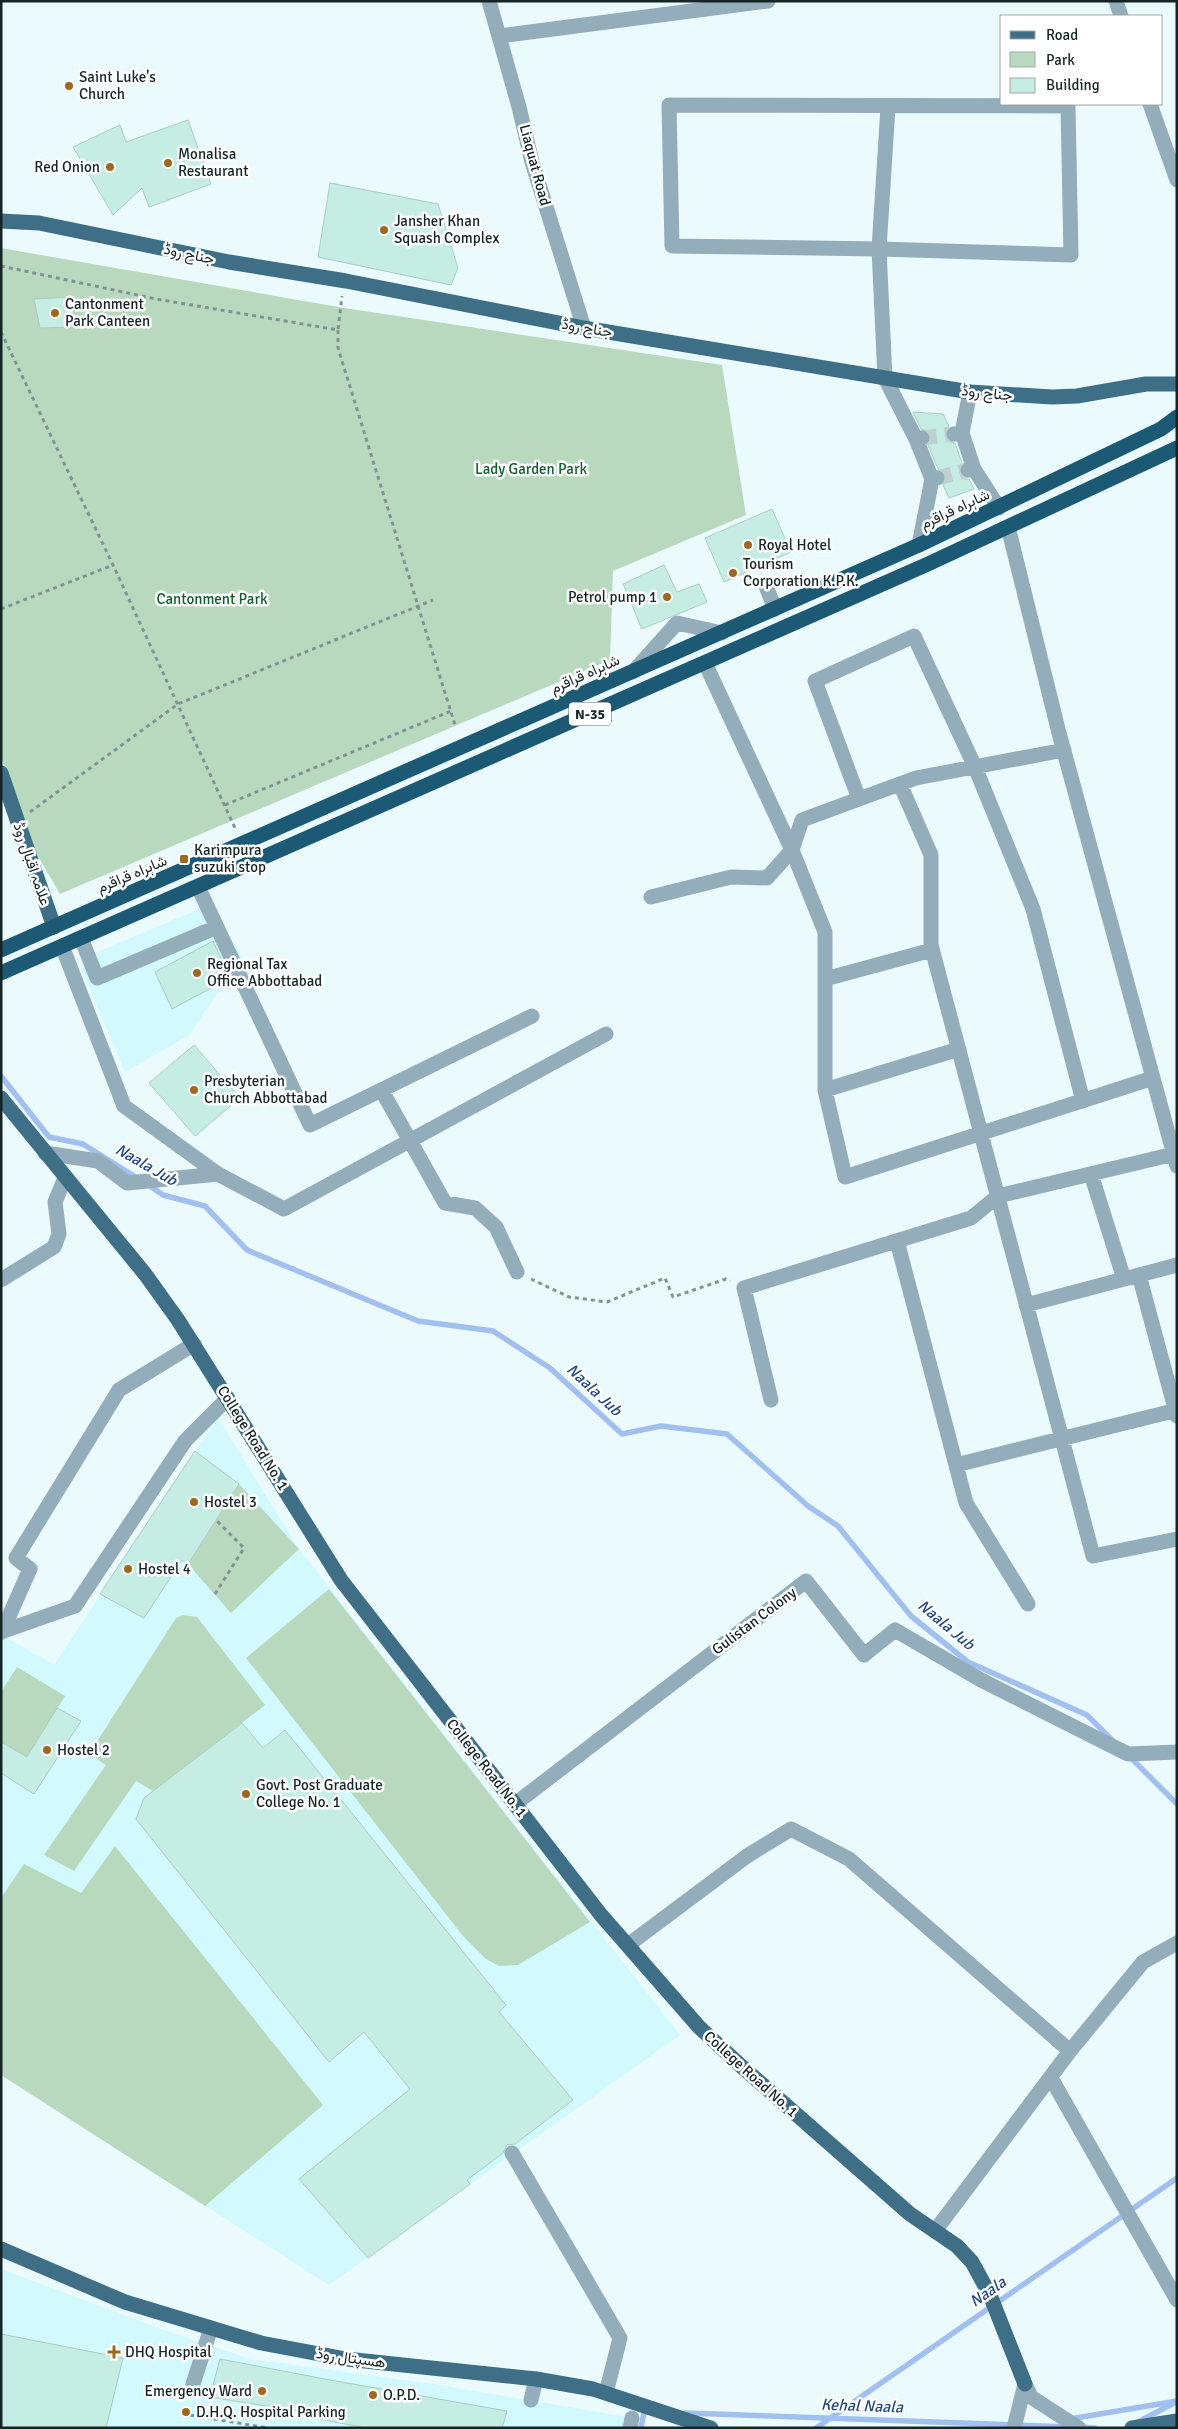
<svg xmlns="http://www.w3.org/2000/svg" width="1178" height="2429" viewBox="0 0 1178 2429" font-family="Signika,Vazirmatn,sans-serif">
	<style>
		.built { fill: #d1f9fe }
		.green { fill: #b9d9bf }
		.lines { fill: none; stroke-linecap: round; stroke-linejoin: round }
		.stream { stroke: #a1c0ef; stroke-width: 5.5 }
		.building { fill: #c6ede3; stroke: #a8cec4 }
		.minor-tunnel { stroke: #c0d0d2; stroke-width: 15; stroke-dasharray: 15 8; stroke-linecap: butt }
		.path { stroke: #839395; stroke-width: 3; stroke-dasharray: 4 4; stroke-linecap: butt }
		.minor { stroke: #94adbb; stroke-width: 15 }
		.major { stroke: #3f6f87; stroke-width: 15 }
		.highway { stroke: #1b5974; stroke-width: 15 }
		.poi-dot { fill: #9d6820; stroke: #fff; stroke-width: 2 }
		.labels { text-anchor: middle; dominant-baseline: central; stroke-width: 5; stroke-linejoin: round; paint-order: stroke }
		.shield { fill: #fff; stroke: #5b6667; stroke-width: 1 }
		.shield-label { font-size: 14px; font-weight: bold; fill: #152526 }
		.poi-label { font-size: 15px; fill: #152526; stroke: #fff; text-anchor: start }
		.street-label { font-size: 15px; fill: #152526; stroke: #fff }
		.park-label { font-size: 15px; fill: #115d2d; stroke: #fff }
		.water-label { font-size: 16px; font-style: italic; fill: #244a83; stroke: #fff }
	</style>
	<rect width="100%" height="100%" fill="#ebfbfd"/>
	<path class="built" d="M211,904L251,973L217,994L189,1035L125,1072L82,970L95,953Z
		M218,1418L299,1549L680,2035L329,2285L1,2075V1642L5,1637L54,1665Z
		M1,2269L150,2325L250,2359L447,2386L632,2418L630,2428H1Z"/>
	<path class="green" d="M1,248L344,308L722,365L746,515L613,571L610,660L60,894L18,822L1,755Z
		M239,1484L299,1549L231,1613L188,1564Z
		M329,1589L590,1922L518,1965L499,1966L486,1959L463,1936L246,1658Z
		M183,1615L197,1617L265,1705L153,1791L136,1781L74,1871L44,1855L106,1765L89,1754L176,1618Z
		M17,1667L65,1696L27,1757L1,1743V1692Z
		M115,1846L323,2105L205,2206L1,2075V1898L24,1864L81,1893Z"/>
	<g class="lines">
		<path class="stream" d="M1,1076L49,1137L83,1144L137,1178
			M147,1184L163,1195L205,1206L247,1250L418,1321L493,1331L550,1368L622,1434L661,1426L727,1434L808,1506L838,1526L911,1616L968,1662L1087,1715L1113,1741
			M1129,1756L1177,1804
			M685,2413L1070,2427
			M1070,2419L1177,2401
			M1138,2422L1174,2403
			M1080,2427L1095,2428
			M641,2428L644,2412H648
			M816,2428L1177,2178"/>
	</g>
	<path class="building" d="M188,120L211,184L149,207L142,188L113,215L73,147L120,125L126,142Z
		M330,183L438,204L458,268L451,285L318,257Z
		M73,297L74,327L40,328L34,299Z
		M913,412L943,414L949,426L945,436L950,442L955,443L962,463L959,472L964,479H969L974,489L949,498L943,485L946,476L938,469L928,445L931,436L929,432L921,429Z
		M772,509L791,552L724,582L705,538Z
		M664,565L677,592L699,584L707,602L642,629L623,584Z
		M213,941L230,978L172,1009L155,972Z
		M194,1045L240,1098L195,1136L149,1083Z
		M195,1451L239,1484L188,1564L182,1560L144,1618L100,1594Z
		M57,1708L81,1721L34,1794L1,1773V1742L27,1757Z
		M242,1723L263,1748L285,1730L506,2005L499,2012L573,2100L515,2144L507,2145L503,2153L467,2180L470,2184L368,2258L299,2179L410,2089L364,2032L329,2062L136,1819L144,1798Z
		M1,2334L123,2358L106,2428H1Z
		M220,2359L330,2380L507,2411L502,2428H366L319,2419L321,2415L210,2397Z"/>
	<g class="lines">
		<path class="minor-tunnel" d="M922,438L954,434
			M937,478L968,470"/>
		<path class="path" d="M1,266L156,299L338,330L342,296
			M338,330V348L455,725
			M1,332L113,565L235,828
			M1,609L113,565
			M225,805L451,711
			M30,812L178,704L433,600
			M531,1279L569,1297L607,1302L665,1278L673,1297L726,1279L730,1281
			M215,1594L244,1548L216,1520
			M190,2415L268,2428"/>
		<path class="minor" d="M489,1L519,107L532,162L584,328
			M1116,1L1121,16
			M499,36L768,1
			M1150,104L1177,180
			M669,105L1068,106L1071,255L879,249L672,246Z
			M888,107L879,249L885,378L916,439
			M962,433L970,392
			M954,434L962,433L974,469L968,470
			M922,438L916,439L932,479L937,478
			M974,469L999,508
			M1008,527L1059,733L1177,1166
			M919,545L932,479
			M766,586L775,609
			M705,663L792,850L825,932V1090L845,1177L1153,1078
			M633,672L677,623L722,633
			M900,784L931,855V945L1093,1556L1177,1539
			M859,799L815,681L914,636L975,767L1033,909L1083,1101
			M198,887L310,1125L532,1016
			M651,897L731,877L767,878L792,850L802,820L916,778L1064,750
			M81,938L97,978L217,927
			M62,946L124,1106L218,1174
			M825,979L932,950
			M825,1090L959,1049
			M382,1091L445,1203L475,1208L496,1227L517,1272
			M45,1153L98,1161L127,1183L218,1174L284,1209L606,1034
			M1091,1174L1124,1279
			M897,1241L966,1503L1028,1604
			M1139,1275L1177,1416
			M1,1280L54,1247L59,1234L55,1202L65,1178
			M1026,1305L1177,1265
			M771,1400L744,1288L971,1218L998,1196L1174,1154
			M956,1465L1177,1410
			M1,1632L75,1606L185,1441L228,1398
			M2,1632L30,1569L16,1558L119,1390L194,1344
			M515,1804L806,1581L864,1655L895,1630L981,1680L1128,1754L1177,1752
			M628,1945L747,1856L791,1829L849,1859L1070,2051
			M1051,2078L1177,2300
			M512,2153L620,2338L606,2393
			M935,2231L1070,2051L1143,1962L1177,1943
			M193,2384L211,2328
			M1025,2384L1031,2397L1079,2428
			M531,2400L536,2379
			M630,2428L632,2418
			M1014,2428L1025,2384"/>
		<path class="major" d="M1,221L39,223L229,262L346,281L584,328L970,392L1052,397L1077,396L1146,384H1177
			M1,773L54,927
			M1,1098L145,1274L178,1320L341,1580L601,1915L699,2027L740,2065L910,2214L957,2246L972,2262L990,2295L1025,2384
			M1,2249L125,2302L261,2343L346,2359L536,2379L593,2389L711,2428
			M1132,2428L1177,2421"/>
		<path class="highway" d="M1,950L919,545L1161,429L1177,417
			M1,973L928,564L1177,448"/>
	</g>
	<g class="poi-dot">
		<circle cx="69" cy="86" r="5"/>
		<circle cx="168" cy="163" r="5"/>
		<circle cx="110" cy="167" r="5"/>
		<circle cx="384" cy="230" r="5"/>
		<circle cx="55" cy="313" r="5"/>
		<circle cx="748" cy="545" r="5"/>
		<circle cx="733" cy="573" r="5"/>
		<circle cx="667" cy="597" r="5"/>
		<rect x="179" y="854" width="10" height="10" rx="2.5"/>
		<circle cx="197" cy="973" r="5"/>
		<circle cx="194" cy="1090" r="5"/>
		<circle cx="194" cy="1502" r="5"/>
		<circle cx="128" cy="1569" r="5"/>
		<circle cx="47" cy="1750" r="5"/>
		<circle cx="246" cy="1794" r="5"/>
		<path d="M111.5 2344.5h5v5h5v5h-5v5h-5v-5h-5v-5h5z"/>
		<circle cx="262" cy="2391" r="5"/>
		<circle cx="373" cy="2395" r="5"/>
		<circle cx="186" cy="2412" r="5"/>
	</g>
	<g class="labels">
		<rect class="shield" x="569" y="702.5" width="42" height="23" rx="4"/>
		<g class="shield-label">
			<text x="590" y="714">N-35</text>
		</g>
		<g class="poi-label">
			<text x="79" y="77">Saint Luke's<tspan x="79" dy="17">Church</tspan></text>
			<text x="178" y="154">Monalisa<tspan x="178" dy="17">Restaurant</tspan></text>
			<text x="100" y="167" text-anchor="end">Red Onion</text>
			<text x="394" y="221">Jansher Khan<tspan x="394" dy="17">Squash Complex</tspan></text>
			<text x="65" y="304">Cantonment<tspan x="65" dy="17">Park Canteen</tspan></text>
			<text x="758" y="545">Royal Hotel</text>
			<text x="743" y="564">Tourism<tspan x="743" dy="17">Corporation K.P.K.</tspan></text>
			<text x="657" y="597" text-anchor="end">Petrol pump 1</text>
			<text x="194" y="850">Karimpura<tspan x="194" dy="17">suzuki stop</tspan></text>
			<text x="207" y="964">Regional Tax<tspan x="207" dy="17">Office Abbottabad</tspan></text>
			<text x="204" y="1081">Presbyterian<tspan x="204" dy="17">Church Abbottabad</tspan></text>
			<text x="204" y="1502">Hostel 3</text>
			<text x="138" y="1569">Hostel 4</text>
			<text x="57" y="1750">Hostel 2</text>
			<text x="256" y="1785">Govt. Post Graduate<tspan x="256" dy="17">College No. 1</tspan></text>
			<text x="125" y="2352">DHQ Hospital</text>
			<text x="252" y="2391" text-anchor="end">Emergency Ward</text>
			<text x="383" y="2395">O.P.D.</text>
			<text x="196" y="2412">D.H.Q. Hospital Parking</text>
		</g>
		<g class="street-label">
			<text transform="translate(535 165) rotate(75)">Liaquat Road</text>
			<text transform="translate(189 254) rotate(12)">جناح روڈ</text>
			<text transform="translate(587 328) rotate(10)">جناح روڈ</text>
			<text transform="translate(987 393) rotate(6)">جناح روڈ</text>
			<text transform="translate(955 509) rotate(-25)">شاہراہ قراقرم</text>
			<text transform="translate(585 674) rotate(-24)">شاہراہ قراقرم</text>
			<text transform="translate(32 864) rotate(71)">علامہ اقبال روڈ</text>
			<text transform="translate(132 874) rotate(-23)">شاہراہ قراقرم</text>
			<text transform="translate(253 1438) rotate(58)">College Road No. 1</text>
			<text transform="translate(754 1621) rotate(-37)">Gulistan Colony</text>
			<text transform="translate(487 1768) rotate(52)">College Road No. 1</text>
			<text transform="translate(751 2074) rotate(42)">College Road No. 1</text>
			<text transform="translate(351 2358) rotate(8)">ھسپتال روڈ</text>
		</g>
		<g class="park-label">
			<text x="531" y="469">Lady Garden Park</text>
			<text x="212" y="599">Cantonment Park</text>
		</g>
		<g class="water-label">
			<text transform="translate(146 1165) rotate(30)">Naala Jub</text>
			<text transform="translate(594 1390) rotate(43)">Naala Jub</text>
			<text transform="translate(946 1625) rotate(40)">Naala Jub</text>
			<text transform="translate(988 2292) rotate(-35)">Naala</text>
			<text transform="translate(862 2406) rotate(2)">Kehal Naala</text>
		</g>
	</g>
	<rect width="1178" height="2429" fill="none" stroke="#152526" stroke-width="5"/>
	<rect x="1000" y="15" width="162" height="90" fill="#ffffff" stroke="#a1a8a8"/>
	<rect x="1010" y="31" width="25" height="8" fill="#3f6f87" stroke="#a1a8a8"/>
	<text x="1046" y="40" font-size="15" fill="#152526">Road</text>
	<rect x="1010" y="52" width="25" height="15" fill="#b9d9bf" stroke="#a1a8a8"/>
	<text x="1046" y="65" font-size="15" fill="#152526">Park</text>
	<rect x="1010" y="78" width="25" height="15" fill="#c6ede3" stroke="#a1a8a8"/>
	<text x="1046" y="90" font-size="15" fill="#152526">Building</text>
</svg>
